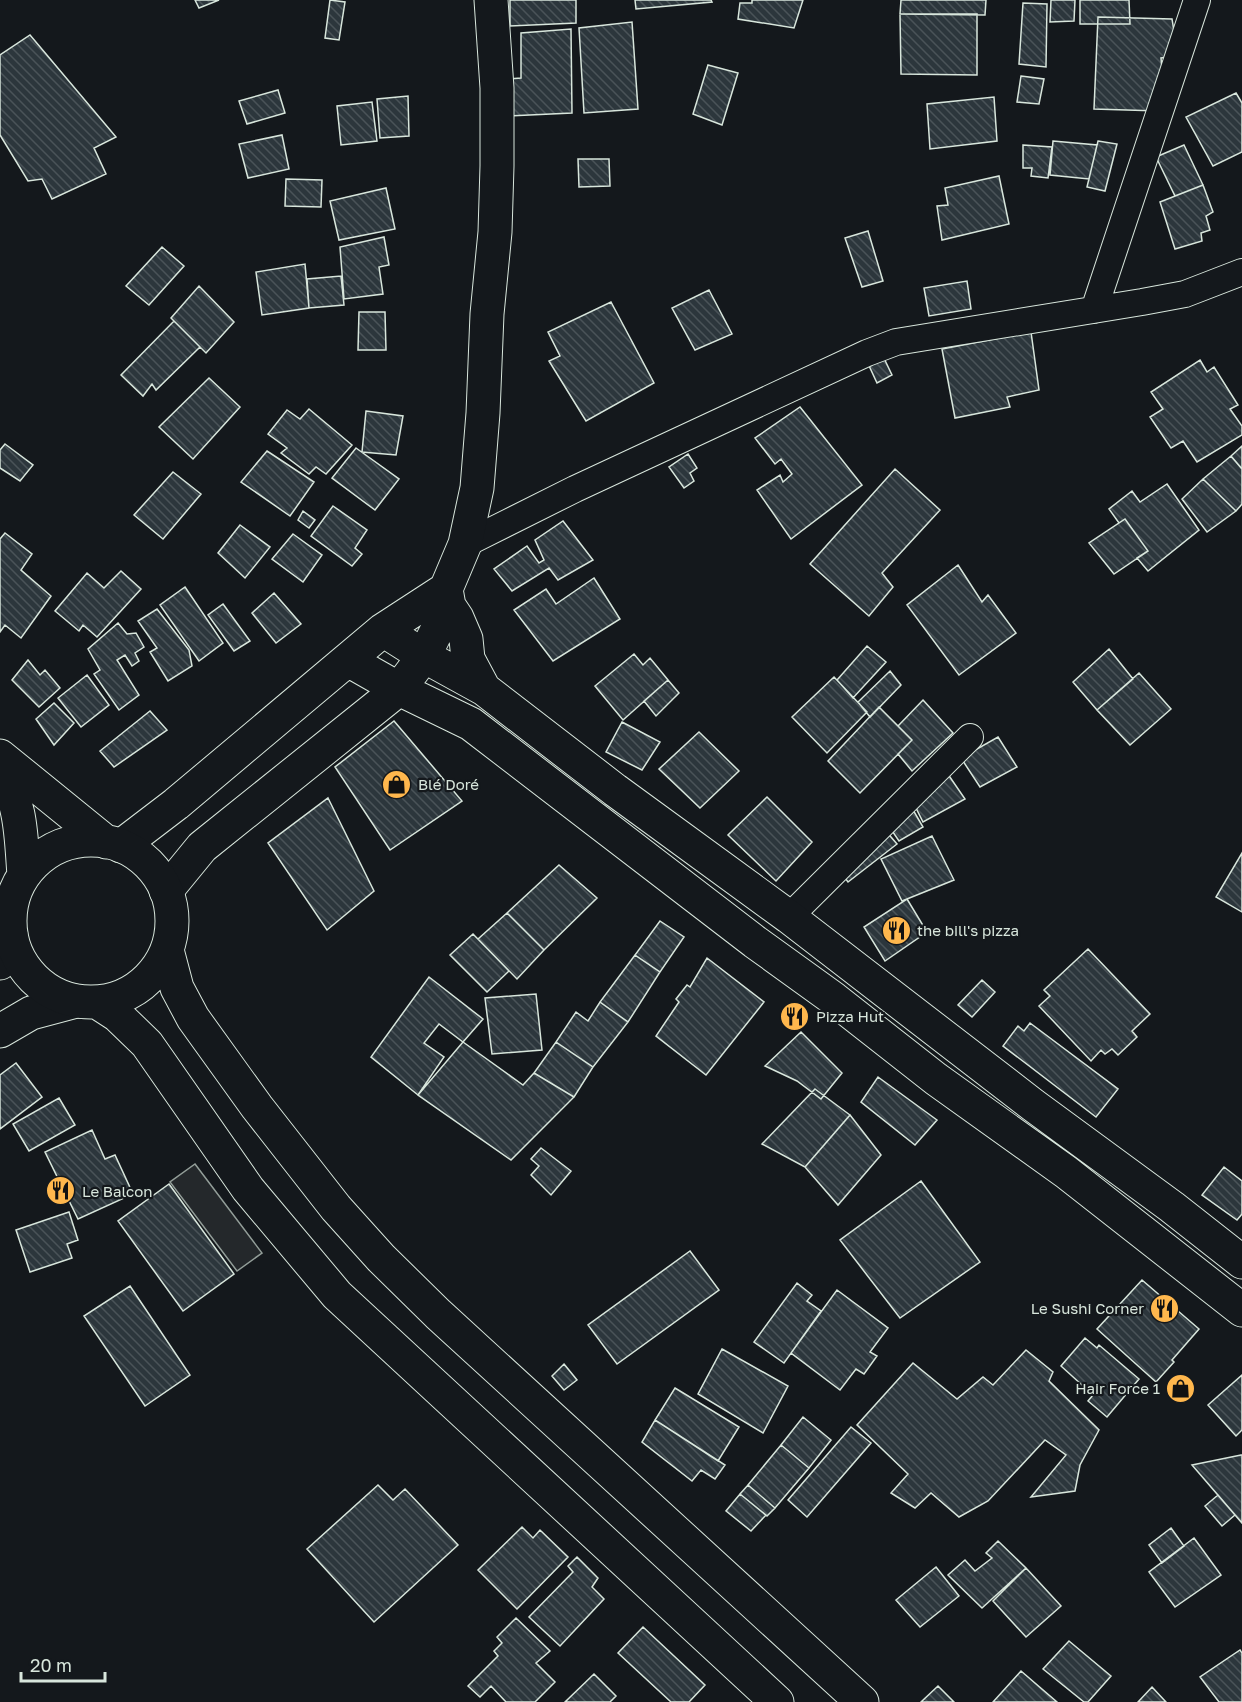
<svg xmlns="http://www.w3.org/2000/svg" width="1242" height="1702" viewBox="0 0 1242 1702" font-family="'Golos Text',sans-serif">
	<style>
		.parking { fill: #24282b; stroke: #939e99; stroke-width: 1.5 }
		.building { fill: url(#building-back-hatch); stroke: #d8e6dc; stroke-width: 1.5 }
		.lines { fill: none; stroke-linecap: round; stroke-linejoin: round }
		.street-casing { stroke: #d8e6dc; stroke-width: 28 }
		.secondary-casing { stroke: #d8e6dc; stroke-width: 35 }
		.primary-casing { stroke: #d8e6dc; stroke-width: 35 }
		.street { stroke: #14181c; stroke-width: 26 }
		.secondary { stroke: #14181c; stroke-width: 33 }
		.primary { stroke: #14181c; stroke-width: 33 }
		.labels { text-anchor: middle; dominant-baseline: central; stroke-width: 4.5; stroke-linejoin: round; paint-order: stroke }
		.poi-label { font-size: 15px; fill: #d8e6dc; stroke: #14181c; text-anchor: start }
	</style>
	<defs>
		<pattern id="building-back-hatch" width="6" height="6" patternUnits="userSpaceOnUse" patternTransform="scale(1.5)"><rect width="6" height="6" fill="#2c363c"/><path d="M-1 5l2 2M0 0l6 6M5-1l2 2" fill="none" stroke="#4a5358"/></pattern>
	</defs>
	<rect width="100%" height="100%" fill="#14181c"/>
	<path class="parking" d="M195,1164L262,1253L237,1271L170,1182Z"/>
	<path class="building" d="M195,0H219L199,8Z
		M330,0L345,2L339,40L325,38Z
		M510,0H576V23L510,26Z
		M635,0H711L712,2L636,9Z
		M752,0H803L794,28L738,19L740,3H752Z
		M901,0H986L985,15L900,14Z
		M1051,0H1075L1074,21L1050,22Z
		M1080,0H1129L1130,24H1080Z
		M1023,3L1047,4L1046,67L1019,64Z
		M900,14H977V75L901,74Z
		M1098,17L1172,19L1178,56L1161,58L1163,81L1159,111L1094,109Z
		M632,22L638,109L584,113L579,28Z
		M571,29L572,113L508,116L507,79L521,78V33Z
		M30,35L116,137L94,148L106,174L52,199L42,179L28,181L0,135V55Z
		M708,65L738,73L722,125L693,114Z
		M1021,76L1044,79L1039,104L1017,102Z
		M278,90L285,113L247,124L239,101Z
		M1236,93L1242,103V152L1213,166L1186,117Z
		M408,96L409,136L380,138L377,99Z
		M994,97L997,141L930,149L927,104Z
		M372,102L377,141L341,145L337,106Z
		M282,135L289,169L248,178L239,144Z
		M1053,141L1097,145L1089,179L1050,175Z
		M1098,141L1117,144L1105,191L1087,187Z
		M1023,145L1052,147L1048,178L1031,176L1032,168H1023Z
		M1184,145L1203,185L1175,196L1156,157Z
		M578,159H609L610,186L579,187Z
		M999,176L1009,224L942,240L937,206L948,205L945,188Z
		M286,179L322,180L321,207L285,206Z
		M1203,185L1213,212L1206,216L1210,230L1201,233L1202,241L1175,249L1160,202Z
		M386,188L395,229L339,240L330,201Z
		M868,231L883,281L862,287L845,238Z
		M384,237L389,265L379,267L383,294L344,299L340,247Z
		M162,247L184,266L149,305L126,286Z
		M305,264L309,308L262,315L256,272Z
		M341,276L344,305L309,308L307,279Z
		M967,281L971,309L929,316L924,288Z
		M199,286L234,322L206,353L171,318Z
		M709,290L732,334L695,350L672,308Z
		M611,302L654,383L586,421L549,361L560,356L548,332Z
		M359,312H385L386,350H358Z
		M174,321L200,347L156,390L152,384L143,396L121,375Z
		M1031,332L1039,390L1007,397L1010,407L955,418L942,349Z
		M880,350L892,375L877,383L865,357Z
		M1200,360L1207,372L1214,367L1238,405L1230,409L1242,426V435L1197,462L1183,441L1171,448L1150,417L1163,409L1151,392Z
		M209,378L240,407L193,459L159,427Z
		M800,407L862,485L791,539L757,490L780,475L783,482L792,474L781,459L775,464L755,438Z
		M309,409L352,445L326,474L316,467L309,474L281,453L287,448L268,434L287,410L300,419Z
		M366,411L403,416L396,455L362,452Z
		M5,444L33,465L20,481L0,468V450Z
		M1242,446V469L1231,456Z
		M356,448L399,479L375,510L332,478Z
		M267,451L314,482L290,516L241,482Z
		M688,454L697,468L690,473L694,481L684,488L669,467Z
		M1231,456L1242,469V504L1236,511L1203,479Z
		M895,469L940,510L882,573L893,587L869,616L810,564Z
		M173,472L201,494L163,539L134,515Z
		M1203,479L1236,511L1207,532L1182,499Z
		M1167,484L1199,530L1148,571L1137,558L1148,551L1125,519L1119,523L1109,509L1132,491L1140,502Z
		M333,506L367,530L355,548L362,554L352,566L311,536Z
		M303,511L315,520L309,528L298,520Z
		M1125,519L1148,551L1114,574L1089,543Z
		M563,521L593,560L558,580L549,568L512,591L494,569L527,546L539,563L544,560L535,540Z
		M240,525L270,547L245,578L218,553Z
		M5,533L32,554L21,570L51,596L21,638L5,625L0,632V539Z
		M293,534L322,555L303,582L272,559Z
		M958,565L982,602L988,595L1016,633L959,675L907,605Z
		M121,571L141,589L97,637L83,625L79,631L55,611L87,573L104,588Z
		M594,578L620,619L553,661L514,610L546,589L556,604Z
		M185,587L223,643L199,661L160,605Z
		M274,593L301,624L276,643L252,613Z
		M223,604L250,641L234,651L208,615Z
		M157,609L189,650L192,666L168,681L150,652L157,648L138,621Z
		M118,623L127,634L136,633L144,647L135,653L139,661L132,666L125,655L117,660L139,695L119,710L94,674L100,670L88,649Z
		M867,646L886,662L853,698L837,680Z
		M1109,649L1133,679L1097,710L1073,682Z
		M634,654L643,665L650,658L668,680L623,720L595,686Z
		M28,660L40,675L45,670L60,688L39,707L12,680Z
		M890,671L901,685L870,717L858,702Z
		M1139,673L1171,709L1130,745L1097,710Z
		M87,675L109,705L81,727L58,698Z
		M834,677L867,712L827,753L792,717Z
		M668,680L679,693L656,716L644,701Z
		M923,700L953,733L912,771L898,754L912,740L898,726Z
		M54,703L74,723L54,745L36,719Z
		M879,707L912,740L860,793L828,761Z
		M150,711L167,730L114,767L100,751Z
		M394,721L462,801L390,850L335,767Z
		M622,722L660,742L642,770L606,752Z
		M699,732L739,771L700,808L659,769Z
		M998,737L1017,767L980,787L961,758Z
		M943,767L965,799L923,822L913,802Z
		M767,797L812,842L776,881L728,835Z
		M328,798L374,891L327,930L268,843Z
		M909,803L923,827L899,841L884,819Z
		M878,822L897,844L848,882L831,859Z
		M932,836L954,880L902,901L881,859Z
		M1242,853V912L1216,897Z
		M559,865L597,898L544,950L507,913Z
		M907,899L927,932L885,961L864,927Z
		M507,913L544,950L517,979L478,939Z
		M660,921L684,937L660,972L635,955Z
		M473,934L509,971L487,992L450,955Z
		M1088,949L1150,1014L1132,1031L1137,1037L1118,1055L1112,1049L1105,1054L1101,1050L1091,1061L1039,1006L1050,996L1044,990Z
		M635,955L660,972L628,1022L600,1002Z
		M707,958L764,1002L706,1075L656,1036L679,1002L676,999L687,985L690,987Z
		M429,977L483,1019L463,1042L439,1024L424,1043L444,1057L418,1095L371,1057Z
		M982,980L995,992L972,1017L958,1005Z
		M536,994L542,1050L492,1054L485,998Z
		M600,1002L628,1022L593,1067L556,1042L576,1012L588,1021Z
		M1030,1023L1118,1089L1096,1117L1003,1046L1018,1026L1024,1031Z
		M801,1032L842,1073L821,1099L797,1081L765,1066Z
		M463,1042L523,1085L534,1073L574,1097L511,1160L418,1095Z
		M556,1042L593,1067L574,1097L534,1073Z
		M16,1063L42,1097L0,1129V1075Z
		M878,1077L937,1120L915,1145L861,1102Z
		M815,1089L850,1115L805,1167L762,1144Z
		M59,1098L75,1125L29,1151L13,1124Z
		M850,1115L881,1155L838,1205L805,1167Z
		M92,1130L105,1159L115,1155L133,1194L78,1219L45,1152Z
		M541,1148L571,1171L551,1195L531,1175L539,1166L531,1159Z
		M1224,1167L1242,1181V1214L1237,1220L1202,1195Z
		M921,1181L980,1262L900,1318L840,1240Z
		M169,1184L234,1274L183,1311L118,1221Z
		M69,1212L78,1240L67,1244L72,1258L30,1272L16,1230Z
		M690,1251L719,1290L617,1364L588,1325Z
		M1142,1280L1199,1329L1172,1360L1174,1362L1156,1382L1097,1329Z
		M797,1283L812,1295L807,1301L821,1311L784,1363L754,1342Z
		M130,1286L190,1375L145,1406L84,1316Z
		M837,1290L888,1328L870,1352L877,1356L864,1374L856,1369L840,1390L791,1353Z
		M1085,1338L1097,1348L1099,1345L1139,1379L1107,1417L1088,1401L1093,1395L1061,1366Z
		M722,1349L788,1386L763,1433L698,1394Z
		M1026,1350L1053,1372L1049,1381L1099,1430L1080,1465L1075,1491L1031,1497L1066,1455L1045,1440L988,1501L959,1517L931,1493L915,1508L891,1493L908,1474L857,1425L913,1363L957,1399L983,1377L993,1385Z
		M564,1364L577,1380L564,1390L552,1376Z
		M1242,1375V1430L1236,1436L1208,1405Z
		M675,1388L739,1427L718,1461L655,1420Z
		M803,1417L831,1440L809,1468L781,1445Z
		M655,1420L725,1465L715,1479L701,1470L692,1481L642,1442Z
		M851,1427L871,1443L807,1517L788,1500Z
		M781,1445L809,1468L775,1508L748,1485Z
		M1241,1455H1242V1523L1192,1465Z
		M378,1485L393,1500L405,1489L458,1545L374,1622L307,1549Z
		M748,1485L775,1508L767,1516L740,1494Z
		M740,1494L766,1515L751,1531L726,1511Z
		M1218,1495L1235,1515L1222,1526L1205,1506Z
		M522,1527L533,1538L540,1530L568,1557L517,1609L478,1570Z
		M1171,1528L1184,1546L1162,1563L1149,1545Z
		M1194,1538L1221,1575L1175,1607L1149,1572Z
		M998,1541L1026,1568L982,1608L948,1575L965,1560L975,1571L992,1558L986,1553Z
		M577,1557L598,1578L592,1587L604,1599L560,1646L529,1617L573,1572L568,1566Z
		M936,1567L959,1596L920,1627L896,1600Z
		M1026,1568L1061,1606L1026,1637L993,1601Z
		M516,1618L550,1651L536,1663L555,1682L535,1702H506L491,1686L480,1697L468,1686L498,1656L494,1651L502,1643L497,1637Z
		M643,1627L705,1685L689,1702H671L618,1653Z
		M1069,1641L1111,1676L1088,1702H1084L1043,1669Z
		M1240,1650L1242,1653V1702H1219L1200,1677Z
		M1021,1671L1057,1702H993Z
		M594,1674L616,1696L610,1702H565Z
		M938,1686L954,1702H921Z
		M1152,1687L1166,1702H1138Z"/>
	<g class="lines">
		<defs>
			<path id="street" d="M1094,310L1197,0
				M465,544L575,489L867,353L896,342L1142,302L1185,294L1242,272
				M789,917L970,737"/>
			<path id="secondary" d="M449,606L457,618L466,639L468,659L484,689
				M383,630L424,656L484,689L615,790L789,917L1033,1105L1172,1207L1242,1262
				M348,660L399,689L471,724L755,942L834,999L936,1079L1066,1172L1242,1310
				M121,846L176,804L383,630L446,589L465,544L477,488L483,413L487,314L495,232L497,166V88L491,0
				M166,891L202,847L399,689L424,656L449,606L446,589
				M0,963L11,935
				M0,1031L31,1013L76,1001"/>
			<path id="primary" d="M0,756L106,842
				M0,772C22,801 21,839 24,875
				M10 921a81 81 0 1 1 162 0a81 81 0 1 1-162 0Z
				M167,950L177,988L193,1018L257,1107L336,1208L381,1258L438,1314L862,1702
				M97,1002L117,1015L147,1044L248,1189L337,1295L777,1702"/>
		</defs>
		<use href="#street" class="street-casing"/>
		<use href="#secondary" class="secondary-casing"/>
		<use href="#primary" class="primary-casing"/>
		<use href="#street" class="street"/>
		<use href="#secondary" class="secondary"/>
		<use href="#primary" class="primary"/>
	</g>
	<defs>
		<symbol id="shop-disc" viewBox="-11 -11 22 22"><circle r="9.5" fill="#ffb74d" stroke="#14181c"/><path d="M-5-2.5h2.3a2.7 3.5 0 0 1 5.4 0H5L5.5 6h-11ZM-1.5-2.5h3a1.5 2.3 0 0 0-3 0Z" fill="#111"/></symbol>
		<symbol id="restaurant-disc" viewBox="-11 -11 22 22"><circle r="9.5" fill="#ffb74d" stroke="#14181c"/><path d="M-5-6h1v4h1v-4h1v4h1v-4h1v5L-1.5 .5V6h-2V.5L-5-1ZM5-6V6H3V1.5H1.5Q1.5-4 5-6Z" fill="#111"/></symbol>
	</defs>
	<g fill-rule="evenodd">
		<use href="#shop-disc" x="380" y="768" width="33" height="33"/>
		<use href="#restaurant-disc" x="880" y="914" width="33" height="33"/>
		<use href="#restaurant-disc" x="778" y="1000" width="33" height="33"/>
		<use href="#restaurant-disc" x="44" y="1174" width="33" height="33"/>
		<use href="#restaurant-disc" x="1148" y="1292" width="33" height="33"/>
		<use href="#shop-disc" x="1164" y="1372" width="33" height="33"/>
	</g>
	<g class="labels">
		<g class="poi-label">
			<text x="418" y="784">Blé Doré</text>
			<text x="917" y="930">the bill's pizza</text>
			<text x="816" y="1016">Pizza Hut</text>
			<text x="82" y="1191">Le Balcon</text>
			<text x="1144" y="1308" text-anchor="end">Le Sushi Corner</text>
			<text x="1160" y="1388" text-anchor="end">Hair Force 1</text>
		</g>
	</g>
	<path d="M21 1672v9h84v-9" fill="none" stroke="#d8e6dc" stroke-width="3"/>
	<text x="30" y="1672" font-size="18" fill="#d8e6dc" stroke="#14181c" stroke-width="4.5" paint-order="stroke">20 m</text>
</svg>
